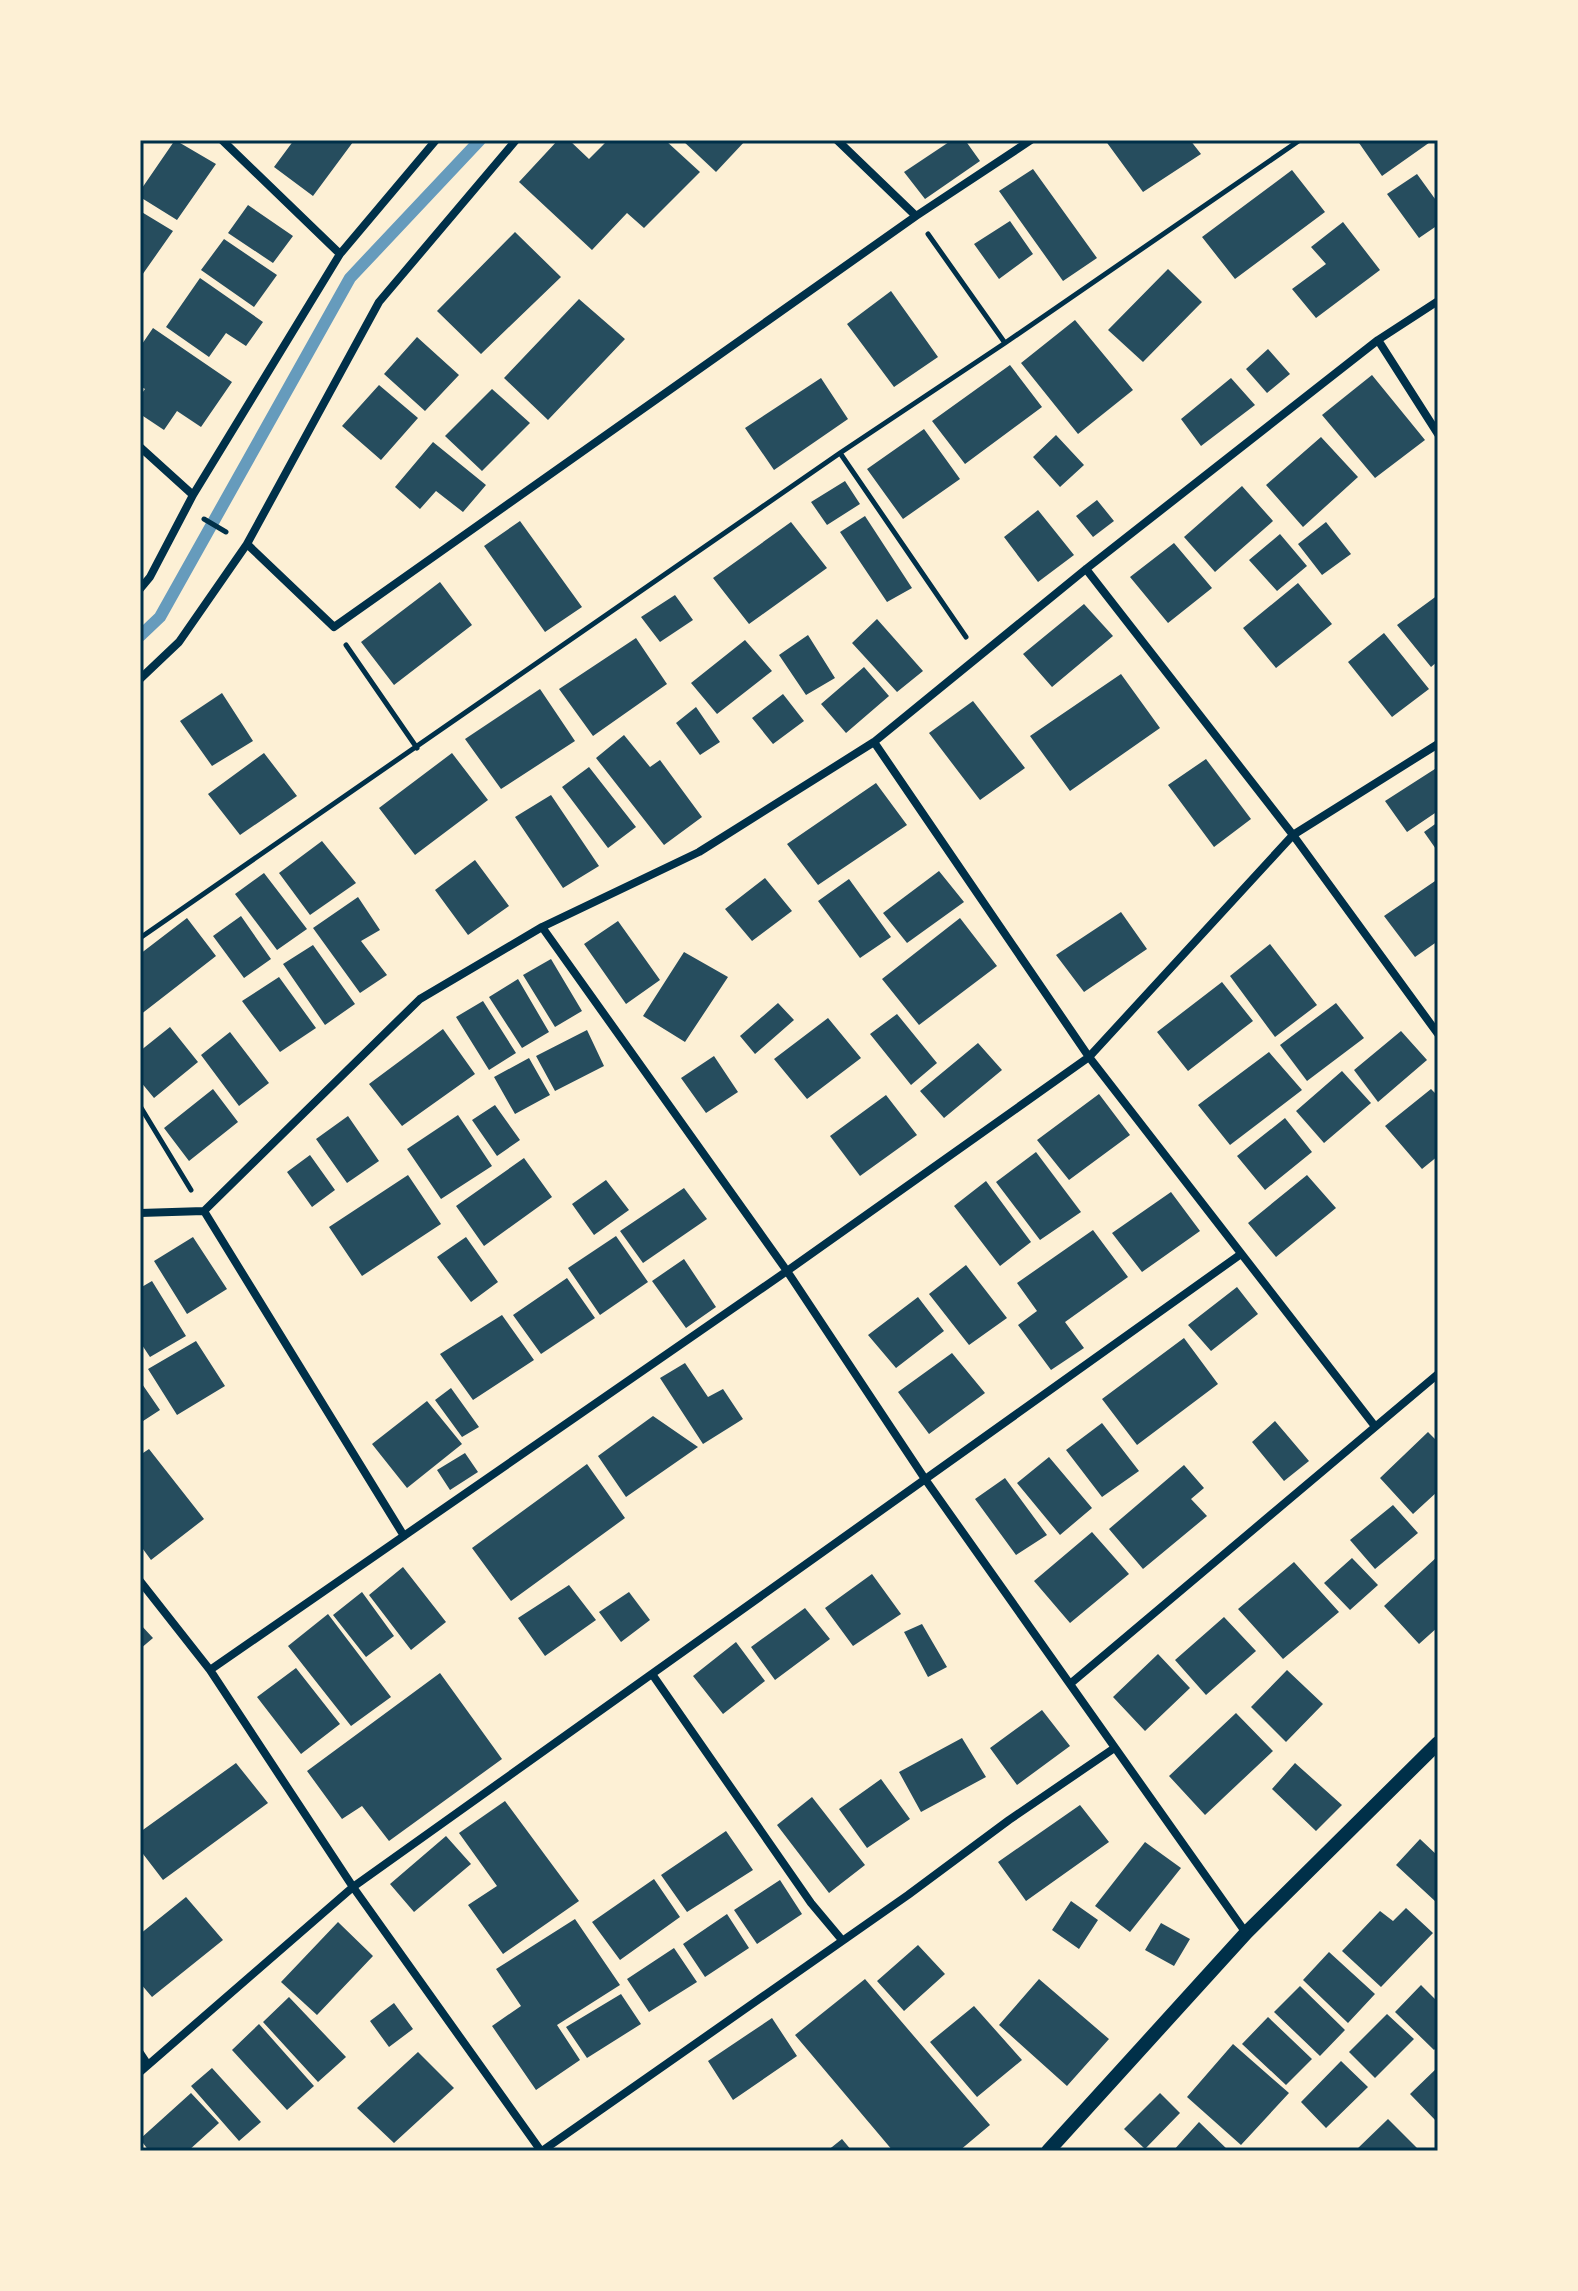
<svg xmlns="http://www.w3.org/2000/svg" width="1578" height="2291" viewBox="0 0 1578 2291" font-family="'IBM Plex Serif',serif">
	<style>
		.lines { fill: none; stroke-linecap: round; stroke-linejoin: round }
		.stream { stroke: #669bbc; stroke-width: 12 }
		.building { fill: #264d5e }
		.path { stroke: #003049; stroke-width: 5 }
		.minor { stroke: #003049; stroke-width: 8 }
		.tertiary { stroke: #003049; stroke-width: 14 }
		.neatline { fill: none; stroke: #003049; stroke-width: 3 }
	</style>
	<rect width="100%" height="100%" fill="#fdf0d5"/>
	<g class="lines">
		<path class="stream" d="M140,636L160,617L350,278L480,140"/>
	</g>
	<path class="building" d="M175,140L216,164L177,220L140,197V191Z
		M294,140H351L353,142L313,196L274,167Z
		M558,140H569L589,159L608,140H665L700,172L644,228L627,213L592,250L519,182Z
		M682,140H746L716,172Z
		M952,140H965L980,161L925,199L904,172Z
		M1105,140H1190L1201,154L1143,192Z
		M1357,140H1433L1382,176Z
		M1033,169L1097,258L1063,281L999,191Z
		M1292,170L1325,212L1235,279L1202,237Z
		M1417,174L1438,203V225L1419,238L1387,194Z
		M248,205L293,236L273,263L228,233Z
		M140,211L173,231L140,278Z
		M1010,221L1033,254L999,279L974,244Z
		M1343,222L1380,270L1316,318L1292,289L1326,264L1311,247Z
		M515,232L561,277L481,354L437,311Z
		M224,239L277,275L254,307L201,270Z
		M1168,269L1202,302L1143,362L1108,330Z
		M200,278L263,322L246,346L226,333L209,357L166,327Z
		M891,291L938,357L894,387L847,324Z
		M579,299L625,339L548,420L504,378Z
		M1075,320L1133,390L1078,434L1021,363Z
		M153,328L232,382L201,427L177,411L164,430L140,414V396L145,389L140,386V347Z
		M417,337L459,375L425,411L384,374Z
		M1268,349L1290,374L1267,393L1246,369Z
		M1010,365L1042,407L965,464L932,421Z
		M1372,375L1425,440L1375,478L1322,415Z
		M821,378L848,419L774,470L745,428Z
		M1231,378L1255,405L1201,446L1181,419Z
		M379,385L418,418L381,460L342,426Z
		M492,389L530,423L482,471L445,436Z
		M924,429L960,479L903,519L867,469Z
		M1056,435L1084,465L1060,487L1033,457Z
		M1321,437L1358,477L1303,527L1266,485Z
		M433,442L486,485L463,512L436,491L420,509L395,487Z
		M845,481L860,504L827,525L811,502Z
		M1242,486L1273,521L1215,572L1184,537Z
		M1097,500L1114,521L1093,537L1076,516Z
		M1038,510L1074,555L1038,582L1004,537Z
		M865,516L912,588L887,602L840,532Z
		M520,521L582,607L545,632L484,546Z
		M791,522L827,568L749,624L713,578Z
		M1326,522L1351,554L1322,575L1298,544Z
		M1280,534L1307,566L1277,591L1249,560Z
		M1174,543L1212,588L1168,623L1130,577Z
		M440,582L472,625L394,685L361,642Z
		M1298,583L1332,624L1276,668L1243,628Z
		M675,595L693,620L660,642L641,617Z
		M1438,595V661L1431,667L1397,625Z
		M1084,604L1113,636L1052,687L1023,654Z
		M877,619L923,671L897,692L852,643Z
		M1384,633L1429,689L1392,717L1348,662Z
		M808,635L835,678L806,695L779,655Z
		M636,638L667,684L593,736L559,689Z
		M745,640L772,671L717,714L691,683Z
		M864,667L889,696L846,733L821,704Z
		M1121,674L1160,728L1070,791L1030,736Z
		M540,689L575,741L501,789L465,739Z
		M222,693L253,741L212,766L180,721Z
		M783,694L804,721L773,744L752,718Z
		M973,701L1025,768L980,800L929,733Z
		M696,707L720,742L700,755L676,723Z
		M624,735L650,767L660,760L702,817L664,845L596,758Z
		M264,753L297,796L240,835L208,794Z
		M452,753L488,800L415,855L379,808Z
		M1206,759L1251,819L1214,847L1168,785Z
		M589,767L636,827L608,848L562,787Z
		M1438,767V811L1407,832L1385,801Z
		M876,783L907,825L818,885L787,844Z
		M551,795L599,866L563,888L515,817Z
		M1438,822V852L1424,832Z
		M322,841L356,883L310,915L279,873Z
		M475,860L509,906L468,935L435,890Z
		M939,871L964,902L907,943L883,913Z
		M264,873L307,929L277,950L235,894Z
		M765,878L792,911L752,941L725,909Z
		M849,879L891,937L860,958L818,901Z
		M1438,879V941L1415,957L1384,916Z
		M358,897L380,930L361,941L387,975L360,993L313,928Z
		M1121,912L1147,949L1084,992L1056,955Z
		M241,916L271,959L244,978L213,936Z
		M187,918L216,956L140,1015V954Z
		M960,918L997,966L919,1025L882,979Z
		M618,921L660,980L626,1004L584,944Z
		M1270,944L1317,1005L1275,1037L1230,976Z
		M313,945L355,1004L325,1025L283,964Z
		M684,952L728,977L685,1042L643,1016Z
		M551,959L582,1011L555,1027L523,975Z
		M279,977L316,1028L280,1052L242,1001Z
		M518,979L549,1032L522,1048L489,997Z
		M1222,982L1253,1021L1188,1071L1157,1032Z
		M483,1001L516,1053L489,1070L456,1017Z
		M778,1003L794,1020L755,1054L740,1036Z
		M1336,1003L1364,1038L1307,1081L1280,1045Z
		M897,1014L937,1063L911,1085L870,1034Z
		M828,1018L861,1058L807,1099L774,1059Z
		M170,1027L198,1062L154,1098L140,1081V1051Z
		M443,1029L475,1074L402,1126L369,1084Z
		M587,1030L604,1066L555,1091L536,1056Z
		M1401,1031L1427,1060L1378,1102L1354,1070Z
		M230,1032L269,1083L239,1106L201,1055Z
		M978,1043L1002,1070L944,1118L920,1091Z
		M1269,1052L1302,1090L1230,1145L1198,1105Z
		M714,1056L738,1092L706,1113L681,1078Z
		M529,1058L550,1095L515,1114L494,1077Z
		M1342,1071L1371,1103L1324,1143L1296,1111Z
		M213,1089L238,1122L189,1161L164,1128Z
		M1431,1089L1438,1096V1156L1422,1169L1385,1126Z
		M1099,1094L1130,1135L1069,1180L1037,1140Z
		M886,1095L917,1135L860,1176L830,1136Z
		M495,1105L520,1140L497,1156L472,1120Z
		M458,1115L492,1166L441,1199L407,1149Z
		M348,1116L379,1161L347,1183L316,1139Z
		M1285,1118L1312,1152L1265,1190L1237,1156Z
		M1036,1152L1081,1212L1040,1240L996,1182Z
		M310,1155L335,1190L312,1207L287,1172Z
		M524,1158L552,1197L484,1246L456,1206Z
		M408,1175L441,1224L362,1276L329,1227Z
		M1307,1175L1336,1208L1276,1257L1248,1223Z
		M606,1180L629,1210L594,1235L572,1204Z
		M986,1181L1031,1242L1000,1266L954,1206Z
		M684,1188L707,1219L643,1263L620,1231Z
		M1171,1192L1200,1231L1142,1272L1112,1233Z
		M1093,1230L1128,1277L1065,1322L1084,1348L1051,1370L1018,1325L1037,1311L1017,1283Z
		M616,1236L648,1282L600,1315L568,1268Z
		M193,1237L227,1289L187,1314L154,1261Z
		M466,1237L498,1282L471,1302L437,1257Z
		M684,1259L716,1307L686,1328L652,1281Z
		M966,1265L1007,1318L969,1345L929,1294Z
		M567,1278L595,1318L541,1354L513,1315Z
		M152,1281L186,1336L150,1357L140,1342V1288Z
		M1237,1287L1258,1314L1211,1351L1188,1325Z
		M918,1297L944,1331L896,1368L868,1335Z
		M502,1315L534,1360L473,1400L440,1354Z
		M1184,1338L1218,1384L1137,1445L1102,1399Z
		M196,1341L225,1386L177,1415L148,1369Z
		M952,1353L985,1393L929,1434L898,1392Z
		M685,1363L708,1397L723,1389L743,1419L703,1444L660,1378Z
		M140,1381L160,1410L140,1423Z
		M451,1388L479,1427L462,1437L435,1400Z
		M427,1401L462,1444L407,1488L372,1444Z
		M653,1416L698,1447L626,1497L598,1456Z
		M1275,1421L1309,1461L1284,1481L1252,1442Z
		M1102,1423L1139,1471L1102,1497L1066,1450Z
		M1428,1432L1438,1442V1491L1413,1514L1380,1478Z
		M149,1449L204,1519L151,1560L140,1545V1455Z
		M465,1453L478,1472L450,1490L437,1470Z
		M1049,1457L1092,1508L1060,1535L1017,1483Z
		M587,1464L625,1518L511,1601L472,1548Z
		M1184,1465L1204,1488L1191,1499L1207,1516L1143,1569L1109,1529Z
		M1005,1478L1047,1535L1016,1555L975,1499Z
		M1393,1505L1418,1533L1375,1569L1350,1540Z
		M1092,1532L1129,1574L1070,1623L1034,1581Z
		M1438,1556V1627L1419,1644L1384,1606Z
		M1352,1558L1378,1585L1350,1610L1324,1583Z
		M1294,1562L1339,1612L1283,1659L1238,1609Z
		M403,1567L446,1622L411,1650L369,1595Z
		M872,1574L901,1614L853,1646L825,1608Z
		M569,1585L596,1620L545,1656L518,1618Z
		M362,1592L394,1636L366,1657L333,1615Z
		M629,1592L650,1620L621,1642L599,1612Z
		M805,1608L830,1639L775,1680L751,1647Z
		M328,1614L391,1697L351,1726L288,1646Z
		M1224,1617L1256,1651L1206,1695L1175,1660Z
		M140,1624L153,1638L140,1649Z
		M922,1624L947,1667L928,1677L904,1632Z
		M736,1642L765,1681L723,1714L693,1676Z
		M1158,1654L1190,1688L1145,1731L1113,1697Z
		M296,1668L340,1724L301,1754L257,1697Z
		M1287,1670L1323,1704L1286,1742L1251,1707Z
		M440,1673L502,1759L389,1841L362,1806L342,1819L307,1771Z
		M1042,1710L1070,1746L1017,1785L990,1748Z
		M1236,1713L1273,1751L1205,1815L1169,1776Z
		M962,1738L986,1777L921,1812L899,1772Z
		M236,1763L268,1803L163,1880L140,1850V1832Z
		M1295,1763L1342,1805L1316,1831L1272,1789Z
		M881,1779L910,1819L867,1848L839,1809Z
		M812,1797L865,1865L829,1893L777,1825Z
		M505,1801L579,1901L503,1954L468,1905L497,1886L459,1833Z
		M1080,1805L1109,1842L1026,1901L998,1862Z
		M726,1831L753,1870L687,1912L661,1875Z
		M446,1836L471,1864L414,1912L390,1884Z
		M1420,1839L1438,1856L1436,1902L1396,1865Z
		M1145,1842L1181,1868L1130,1932L1095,1906Z
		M654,1879L680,1917L620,1960L592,1922Z
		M780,1880L802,1914L757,1944L734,1910Z
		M186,1897L223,1940L152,1997L140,1983V1934Z
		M1071,1901L1098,1920L1079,1949L1052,1930Z
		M1406,1908L1433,1933L1381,1987L1342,1951L1380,1911L1393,1921Z
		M727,1914L749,1948L705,1977L683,1944Z
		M575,1919L620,1985L557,2025L580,2060L536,2090L492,2026L521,2006L496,1969Z
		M338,1922L373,1956L317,2015L281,1982Z
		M1161,1923L1190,1939L1174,1966L1145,1950Z
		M918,1945L945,1974L904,2011L877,1981Z
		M674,1948L697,1982L649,2012L627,1979Z
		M1329,1952L1375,1994L1348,2023L1303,1980Z
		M865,1979L990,2125L959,2151H893L795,2035Z
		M1039,1979L1109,2039L1067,2086L999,2025Z
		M1421,1985L1435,1999L1438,1996V2046L1434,2050L1395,2012Z
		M1300,1986L1345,2030L1320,2056L1274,2012Z
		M621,1994L641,2024L587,2058L566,2027Z
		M289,1997L346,2057L318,2082L263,2022Z
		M394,2003L413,2029L389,2047L370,2021Z
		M974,2006L1022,2060L977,2097L930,2042Z
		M1387,2014L1414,2039L1375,2078L1349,2052Z
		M1268,2017L1312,2059L1286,2085L1242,2044Z
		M772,2018L797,2056L733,2100L708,2061Z
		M259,2024L314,2086L287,2110L232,2050Z
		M1233,2044L1289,2093L1241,2145L1187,2097Z
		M418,2052L454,2088L394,2143L357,2108Z
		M1341,2061L1368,2087L1326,2128L1301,2102Z
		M1438,2067V2123L1410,2094Z
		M212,2068L261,2122L239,2141L191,2086Z
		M191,2093L219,2123L188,2151H149L140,2139Z
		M1160,2093L1180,2113L1145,2149L1124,2129Z
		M1388,2119L1420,2151H1355Z
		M1199,2122L1229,2151H1173Z
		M842,2139L852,2151H827Z"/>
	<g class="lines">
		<path class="path" d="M928,234L1005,343
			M840,453L966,637
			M204,519L226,532
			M346,645L417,748
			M140,938L840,453L1005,343L1300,140
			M140,1106L191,1190"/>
		<path class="minor" d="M222,140L340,254
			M916,216L1031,140
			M1378,340L1438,434
			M140,447L193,495
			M247,544L379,302L516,140
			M1086,569L1293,835L1438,1034
			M140,589L150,577L193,495L340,254L436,140
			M140,679L179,642L247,544L334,627L916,216L837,140
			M874,742L1089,1057L1374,1425
			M542,927L787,1271L925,1479L1246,1933
			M204,1211L420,999L542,927L699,852L874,742L1086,569L1378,340L1438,301
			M140,1213L204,1211L404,1536
			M140,1581L210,1670L353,1887L541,2151
			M210,1670L787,1271L1089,1057L1293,835L1438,744
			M652,1674L811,1903L842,1940
			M1070,1684L1438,1374
			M140,2053L148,2065
			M140,2072L353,1887L1241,1254
			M542,2151L908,1895L1009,1820L1113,1749"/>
		<path class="tertiary" d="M1048,2151L1246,1933L1438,1743"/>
	</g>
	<rect width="1578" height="2291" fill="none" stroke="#fdf0d5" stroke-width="284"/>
	<rect x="142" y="142" width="1294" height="2007" class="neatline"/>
</svg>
